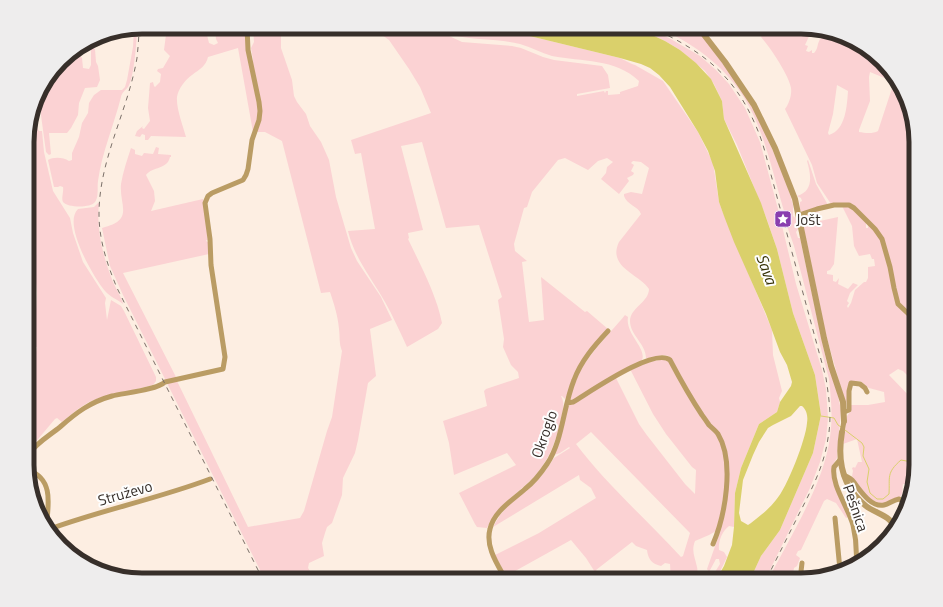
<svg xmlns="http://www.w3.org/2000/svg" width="943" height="607" viewBox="0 0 943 607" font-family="'Titillium Web',sans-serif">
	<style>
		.green { fill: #fbd2d3; fill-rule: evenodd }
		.water { fill: #dad06b; fill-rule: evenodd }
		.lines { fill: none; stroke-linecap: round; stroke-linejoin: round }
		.stream { stroke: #dad06b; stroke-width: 1 }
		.minor { stroke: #ba9c64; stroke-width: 5 }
		.tertiary { stroke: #ba9c64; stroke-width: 6 }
		.rail { stroke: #7a6f68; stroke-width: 1; stroke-dasharray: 5 5; stroke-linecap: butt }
		.labels { text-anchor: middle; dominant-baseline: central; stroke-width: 4; stroke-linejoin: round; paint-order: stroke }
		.poi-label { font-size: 15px; fill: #372f2a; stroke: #fefefe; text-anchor: start }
		.street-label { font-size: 15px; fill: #372f2a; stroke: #fefefe }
		.water-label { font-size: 16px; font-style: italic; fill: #373306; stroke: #fefefe }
		.rim { fill: none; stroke: #372f2a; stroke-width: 5 }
	</style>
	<rect width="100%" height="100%" fill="#fdeee2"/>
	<path class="green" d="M167,27H205L209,43L214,45L218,43L216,39L215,29L211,27H246L258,102V118L253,132L238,48L208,57C206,66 200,69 192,75C186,79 178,89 177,97C176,108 183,126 186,137L151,136L148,140H145V135L142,134L140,137L135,136L137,131L143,126L142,128L144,129L150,121L148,108L150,83L153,82L154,86L155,87L160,82L161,74L157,71L158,69L163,68L170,56L164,50Z
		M253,27H281V48L292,80L294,96L297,102L306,114L310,126L321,142L329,160L336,197L351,248L357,261L381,297L392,320L370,329L376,376L368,383L358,440L355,453L343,478L342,495L332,523L327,527L325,533L322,543L324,556L309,563L308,568L316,580H265L167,383L177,381L248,527L300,518L304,511L327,431L332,417L342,351C339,344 340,337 339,329C338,316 334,304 330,292L321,293L282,141L265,132H256L260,119L252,62L253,60L251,48L254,42Z
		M371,27H438L447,35L462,42L512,46L521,48L543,57L554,60L602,66L608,75L610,88L577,94V96L604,91L605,93L606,91H608V95L620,94V92L638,86L639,81C615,58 582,62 552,56C541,53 531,47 520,44C499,39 477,40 456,36L449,33L443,27H493L620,58L632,64L635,65L663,81L698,132L713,163L719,202L722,210L772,330L773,355L782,391L779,398L780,402L777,412L759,424L741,468L735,493L734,527L729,526C722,531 718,542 719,550L724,552L727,557L716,580H710L720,564L719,559H716L709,572L707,569L719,535L716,531L709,535L695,541C691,551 695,557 697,567C698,571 697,576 697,580H671L670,564L665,563L661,566C652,564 648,559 647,550L636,546L632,542L596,570L602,580H600L586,558L571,540L506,576L495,555L539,533L596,498L591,488L580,480L579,475L493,527L500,515L509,505L534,484L546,470L554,458L570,448L569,447L560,453L554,455L568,406L615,376L639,424L646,434L685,484L695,494L696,470L692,467L666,434L653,414L630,369L639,364L670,358L669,356L663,355L648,359L646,358C646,344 630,335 630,321C630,308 649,302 649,289C639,274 607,267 619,242L641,214C638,206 627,205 624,196V194L631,192L642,194L649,168L641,162L633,161L631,163L634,165L631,171L634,173L633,175L627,178L629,181L619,194L601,179L606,173L607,167L613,162L607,158L598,161L588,170L565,158L558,160L532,192L527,207L524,208L514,244L515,251L527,261L522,262L529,322L544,320L541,277L585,312L587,311L608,329L594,344L566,397L565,399L562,396H561C566,405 562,413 560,423C555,444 548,462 533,478C517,494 497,506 487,528L477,527L475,524L459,493L516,465L507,453L454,475L449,443L443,421L487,406L484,391L486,389L519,378L518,372L511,365L503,347L504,339L498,300L502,297L479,225L446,228L422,142L401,146L423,230L408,233L409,238L408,239C420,264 437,296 442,323L438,329L407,347C400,332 393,316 385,302C372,279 354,257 348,231L375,229L361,153L355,154L351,140L431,113L420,87L409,69L389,40ZM591,432L690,533L683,556L681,557C646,519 607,485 576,444Z
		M635,27H645L669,38L700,56L716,70L729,84L745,108L760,142L778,209L796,284L822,370L826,389L828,418L826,439L820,462L810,488L765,580H750L761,556L780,530L813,453L821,415L815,375L793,313L777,249L766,217L737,145L724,119L722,101L714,84L705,71L680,50L665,41Z
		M656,27H695L705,38L741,89L759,119L786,181L793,205V216L798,220V229L796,232L798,238H800L827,364L835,383L841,410L837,458L832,466L833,479L848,517L846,518L836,503L827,499L824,501L801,550L798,551L796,555L800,558L797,566L794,568L792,580H768C790,537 824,484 830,437C833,417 831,399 829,379L794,246L787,226L791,225L787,211H784C774,178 767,143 752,112C733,72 697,44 656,27Z
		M751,27H801L806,28V30L811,32L805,45L808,46L806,51L809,52L812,50V53H814C820,47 815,43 824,35L826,36L827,38C837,38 856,41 865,46C873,51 877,62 882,70L883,69L877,59L901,84L916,134V384L903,371L898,369L889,375L916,403V472L913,481L911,480L908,484H903C902,488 903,491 902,494C900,500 889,503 883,505L871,500L858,487L852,476L853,471L852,468L854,467L855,468L858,462H862L857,439L843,444L847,416L850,412L851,405H868L885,402L884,392L869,388L860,381H851L849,385L846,406L825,331L802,219L803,216L818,210L820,221L838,217L834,264L830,270L827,271V274L833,275V281L836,282L839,278L838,284L848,289L853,283L858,285L850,293L847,301L849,303L847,306L848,308L851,303L855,290L864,282H866L868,278V267L875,266L874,259H872L870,254L859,256L854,246L852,226L842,206C853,206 860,216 866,223V228H868V226L854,206L831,204L817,183L812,165L785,109C789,104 792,95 791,88C789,75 770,47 761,37L764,32L758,28L755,32ZM870,72L894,82L878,131C873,134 865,133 859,132V130L870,101L869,77ZM837,85L848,91C847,105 846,130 829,135L828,133L833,114Z
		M137,28C137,39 134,79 128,87C125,91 122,92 121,97C114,125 102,152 98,181C97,187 99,197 95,202C91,208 68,208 63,202C61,199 64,191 63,187L60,186L58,187H54L48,160C53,157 63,157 69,161L72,160V153L79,137L82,123L88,113L89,103L94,95L101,90H122L125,87L127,80L133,47L134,29Z
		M92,46L95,49L96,62L98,66L100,80L97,87L85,88L79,103L78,115L71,128L67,133H49L51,154L49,155L46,152L40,108L39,91L66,56L79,48L78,53L82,58L83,68L89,69L91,65V47Z
		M37,97L38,116L35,120V124L39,131H42L44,152L53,191L70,218L73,233L83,262L106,298L105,303L107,320L111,300L121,306L124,311L156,377V381L153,385L97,399L89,402L78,409L62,422L57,418L55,419L28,451V380L32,374L37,347H28V327H35L37,293L35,271L36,256L31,240L28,236V127Z
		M156,147L159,148L158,154L171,155V157H170C167,170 153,166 146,175L154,191L155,201L151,211L203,199L208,240H206L207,242H209V254L123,273L176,377V379L166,381L123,295L110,266L102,228C135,220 119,206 121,184C123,172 127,160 131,148L135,150V154L142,156L144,153L153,154Z
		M808,160L816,184L828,205L802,212L800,210V202L802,201L801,198L797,196C814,191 811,175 807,161Z
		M98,203H99C96,231 103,256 113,282C116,289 122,298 123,304C117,299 110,297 105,291C94,278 62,224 78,209L94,207Z
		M625,315L628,317C625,334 647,348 642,360L575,399L570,400C567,375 610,334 625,315Z"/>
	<path class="water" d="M493,27H635L665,41L680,50L696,63L711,79L722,101L724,119L761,203L777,249L793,313L815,375L821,415L813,453L780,530L761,556L750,580H716L724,566L732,545L734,527L735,493L741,468L759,424L777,412L780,402L791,386L792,382L787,365L780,352L766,314L734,242L724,216L719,202L715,171L708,151L698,132L670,87L659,75L650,68L641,64L620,58ZM800,406H802C807,410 808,417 807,423C806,439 787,488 776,500C769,509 760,516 751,523L748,525L741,521L739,513L743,480L753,455L759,442L768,428L773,425L791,416Z"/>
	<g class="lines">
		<path class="stream" d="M821,416L834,418L838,425L841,427
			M845,430L862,443L864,447L863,456L869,469L867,482L870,493L877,499H883L889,494C890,477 886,473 901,460L912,462L916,465"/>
		<path class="minor" d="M799,215L817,209L834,205H849L854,208L875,229L882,239L890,267L894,288L898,304L916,321
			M567,403L573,402C590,392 654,347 670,360C680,379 690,397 702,415C705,419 707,422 709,425C712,428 716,431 718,434C735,462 725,516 713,544
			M844,412L849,410V391L851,383L860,384L865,388L867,392
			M842,432L844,421
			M28,455C36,443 49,436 60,427C76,413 90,402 112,396C124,393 157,390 165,382L223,369L225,357L211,265L210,239L205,203L208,196L212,193L243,180L246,175L248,169L252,140L259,120L260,111L259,102L248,50L247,27
			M840,460L834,467C831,485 848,507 853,525C856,538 857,552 856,565
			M28,470C55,479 48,507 46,529
			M844,475C847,477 850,478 852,480C859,488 870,508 884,505C889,504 893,500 899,499L906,503
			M835,518L840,570
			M47,530C101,510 157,499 210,479
			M506,580C498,565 485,547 490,529C494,511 513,500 525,489C534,482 541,473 547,464C563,440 563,407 574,380C581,361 594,346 608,331
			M800,580L802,563"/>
		<path class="tertiary" d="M698,27L725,62L754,105L775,148L795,199L824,338L831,366L843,402L844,421
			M842,432C837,461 842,487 866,506C876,514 894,516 895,531"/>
		<path class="rail" d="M139,27C139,37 138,48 137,58C128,111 99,159 99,214C99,240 107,264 117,288L263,580
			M650,27C699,49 733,73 755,124C762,139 766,155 770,171L826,378C829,398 832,418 828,438C824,468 809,494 796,520C786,540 776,560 766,580"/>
	</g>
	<defs>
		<symbol id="sight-square" viewBox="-11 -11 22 22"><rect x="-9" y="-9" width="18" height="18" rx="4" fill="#893eaf" stroke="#fefefe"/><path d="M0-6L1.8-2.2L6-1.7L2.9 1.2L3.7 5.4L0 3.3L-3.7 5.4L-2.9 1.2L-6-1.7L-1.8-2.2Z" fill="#fff"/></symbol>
	</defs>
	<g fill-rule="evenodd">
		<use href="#sight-square" x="773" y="209" width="20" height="20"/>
	</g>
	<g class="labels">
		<g class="poi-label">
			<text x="796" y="219">Jošt</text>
		</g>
		<g class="street-label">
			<text transform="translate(544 434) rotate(-70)">Okroglo</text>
			<text transform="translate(125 493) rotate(-16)">Struževo</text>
			<text transform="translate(856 508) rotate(71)">Pešnica</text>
		</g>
		<g class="water-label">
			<text transform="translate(767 269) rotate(70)">Sava</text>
		</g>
	</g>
	<path d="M0 0H943V607H0ZM142 34H801A108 108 0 0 1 909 142V465A108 108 0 0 1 801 573H142A108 108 0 0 1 34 465V142A108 108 0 0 1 142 34Z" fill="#eeeded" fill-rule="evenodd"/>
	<path class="rim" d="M142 34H801A108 108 0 0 1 909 142V465A108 108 0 0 1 801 573H142A108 108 0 0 1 34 465V142A108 108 0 0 1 142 34Z"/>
</svg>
